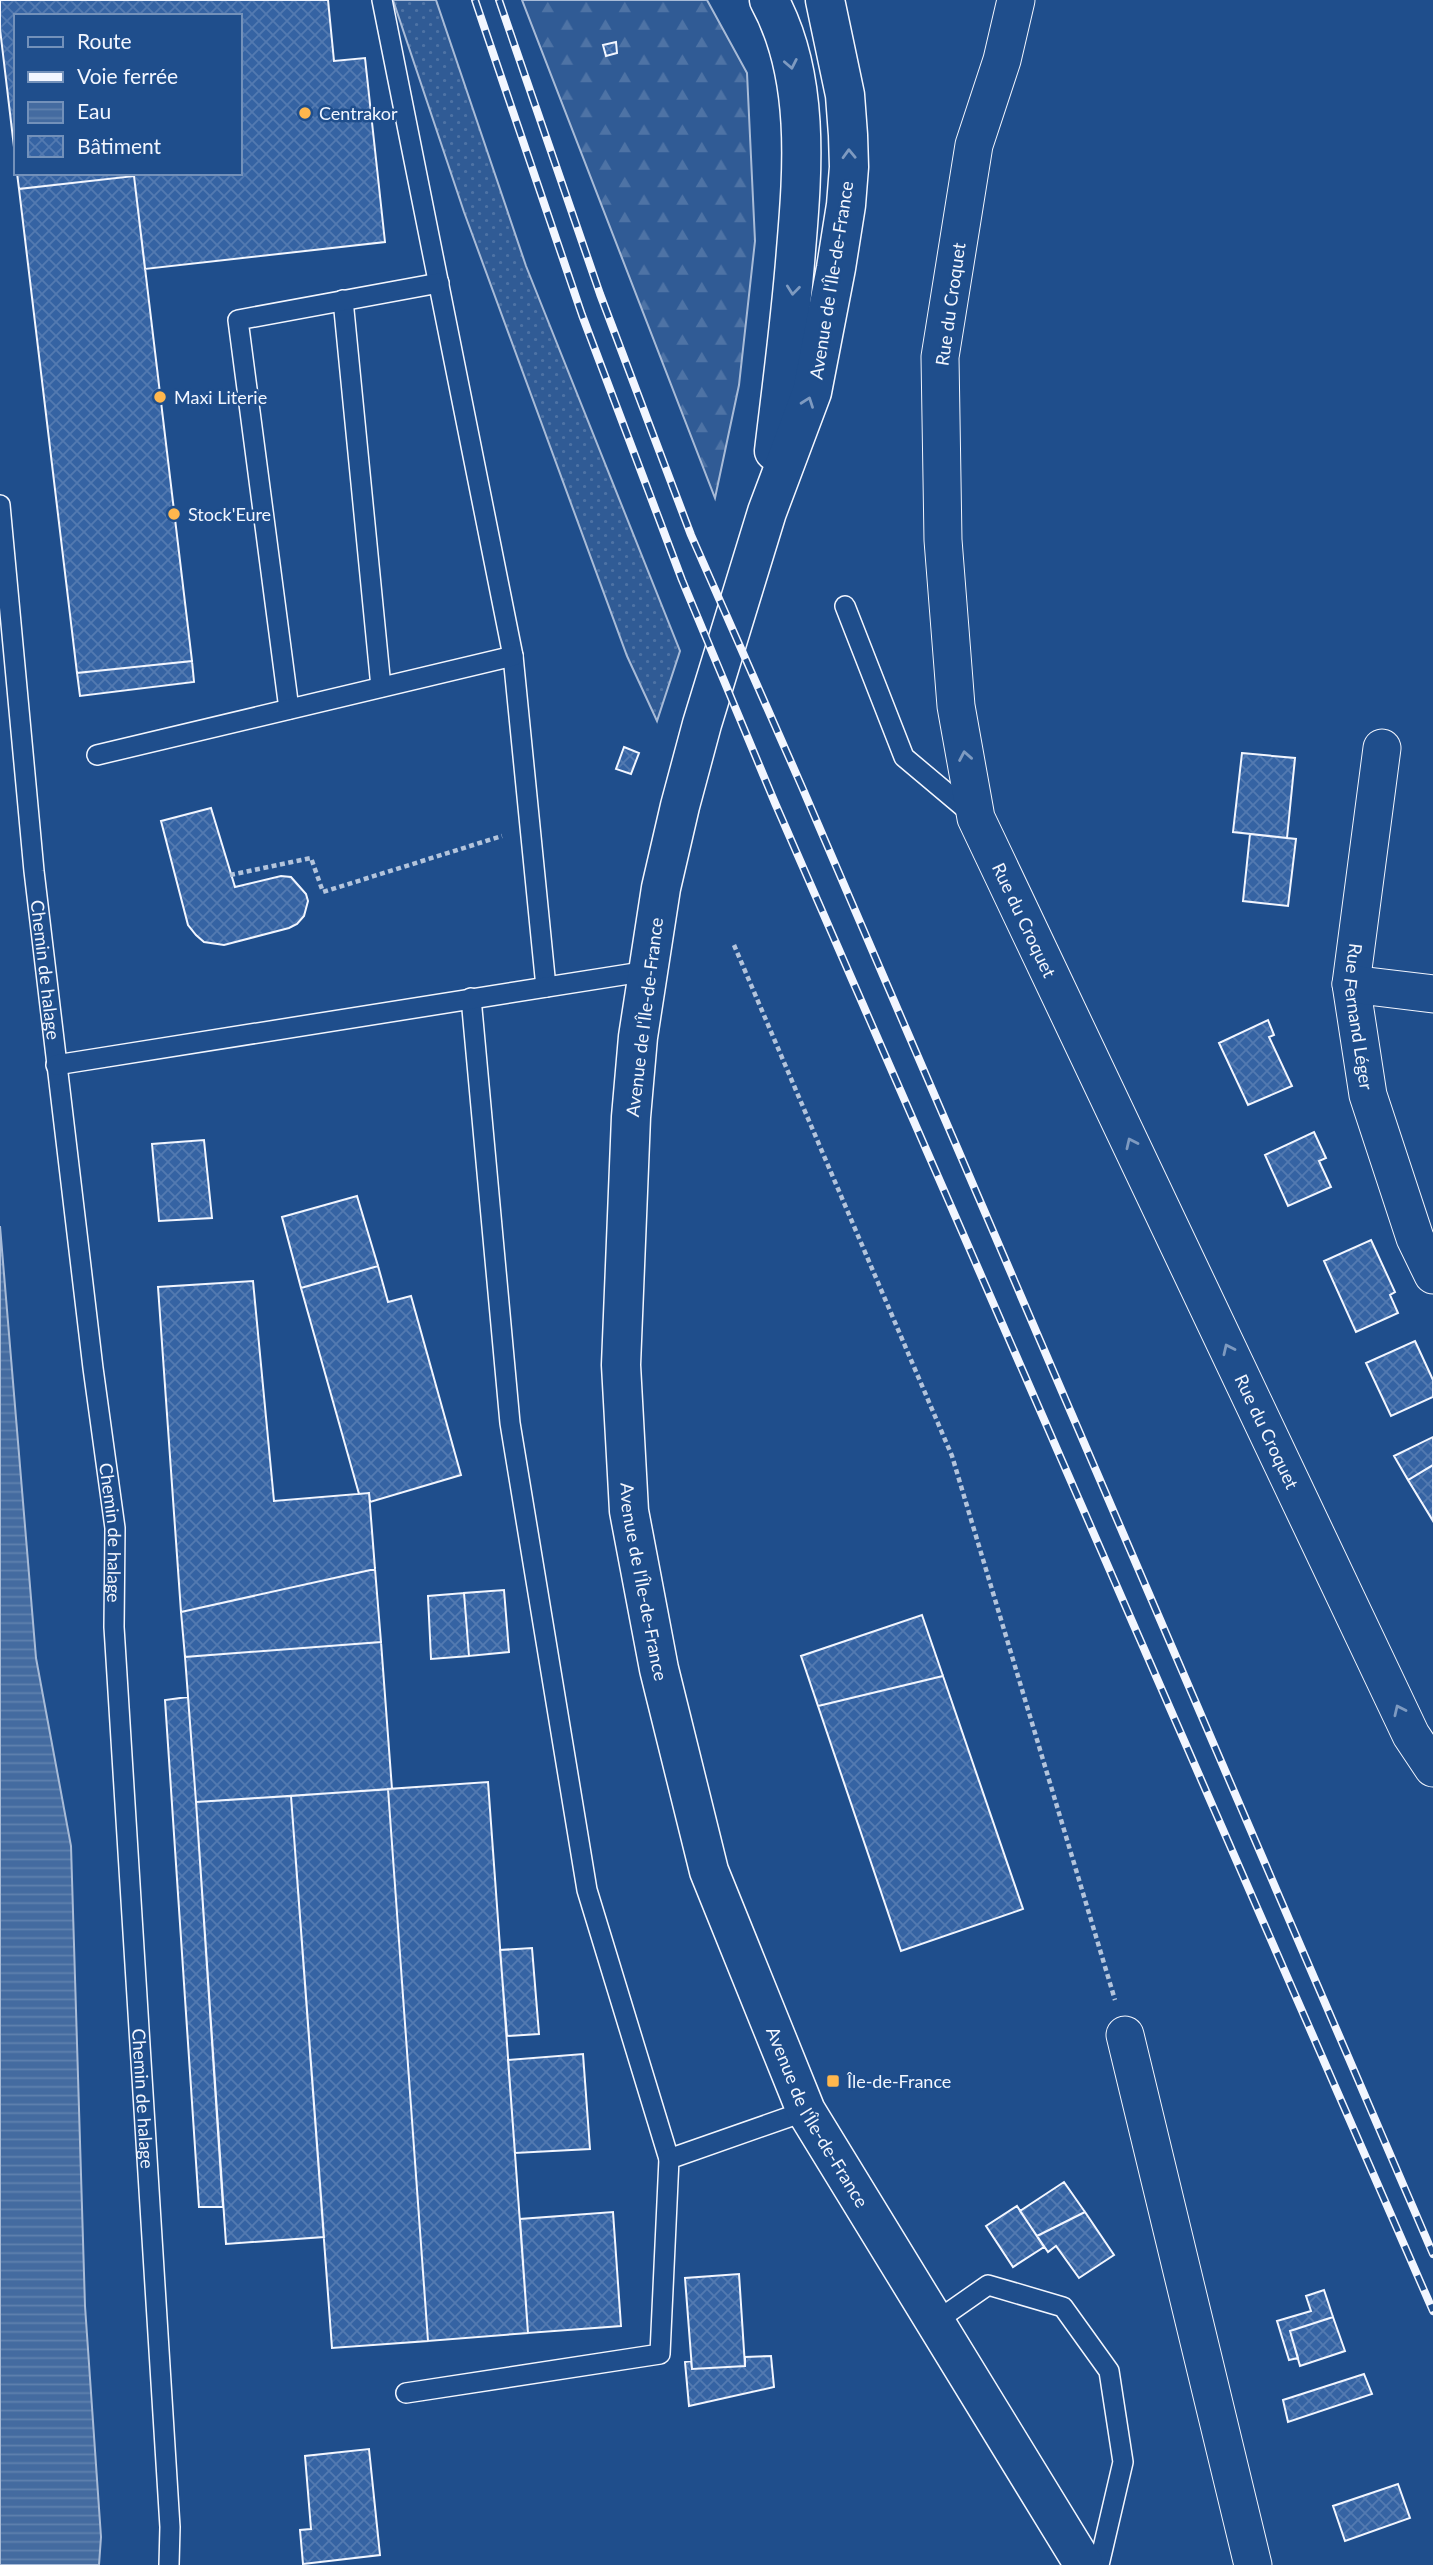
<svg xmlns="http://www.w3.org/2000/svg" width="1433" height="2565" viewBox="0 0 1433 2565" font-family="Lato,sans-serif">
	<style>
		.grass { fill: url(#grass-dots); stroke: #a8bbd7; stroke-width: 2 }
		.forest { fill: url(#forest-firs); stroke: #a8bbd7; stroke-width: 2 }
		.water { fill: url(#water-rules); stroke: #a8bbd7; stroke-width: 2 }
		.building { fill: url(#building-cross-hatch); stroke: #f2f6ff; stroke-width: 2 }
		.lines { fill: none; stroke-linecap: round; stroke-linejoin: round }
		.lane-casing { stroke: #f2f6ff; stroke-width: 22 }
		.street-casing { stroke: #f2f6ff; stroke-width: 39 }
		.primary-casing { stroke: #f2f6ff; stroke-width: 41 }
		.path { stroke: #b3c4dc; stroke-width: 4.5; stroke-dasharray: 5 3.5; stroke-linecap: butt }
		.lane { stroke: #1f4e8c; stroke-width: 19 }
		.street { stroke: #1f4e8c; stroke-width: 37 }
		.primary { stroke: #1f4e8c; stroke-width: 38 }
		.rail-casing { stroke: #f2f6ff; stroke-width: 8 }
		.rail { stroke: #1f4e8c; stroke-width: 5; stroke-dasharray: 16; stroke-linecap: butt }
		.oneway { stroke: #7e9ac0 }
		.poi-dot { fill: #ffb74d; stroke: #1f4e8c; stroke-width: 2.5 }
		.labels { text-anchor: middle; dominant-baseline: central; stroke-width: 5; stroke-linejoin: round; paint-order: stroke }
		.poi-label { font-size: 18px; fill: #f2f6ff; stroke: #1f4e8c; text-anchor: start }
		.street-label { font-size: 18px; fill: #f2f6ff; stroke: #1f4e8c }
	</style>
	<defs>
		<pattern id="grass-dots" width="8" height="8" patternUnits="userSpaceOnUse" patternTransform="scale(1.75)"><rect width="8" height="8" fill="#305b95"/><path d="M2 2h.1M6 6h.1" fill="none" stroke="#4e73a5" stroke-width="1.8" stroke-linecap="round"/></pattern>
		<pattern id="forest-firs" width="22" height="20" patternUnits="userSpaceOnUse" patternTransform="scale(1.75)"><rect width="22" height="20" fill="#305b95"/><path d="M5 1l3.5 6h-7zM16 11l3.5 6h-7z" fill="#4e73a5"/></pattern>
		<pattern id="water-rules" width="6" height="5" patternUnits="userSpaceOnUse" patternTransform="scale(1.75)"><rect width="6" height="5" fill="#446ba0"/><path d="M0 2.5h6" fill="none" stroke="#5f81ae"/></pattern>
		<pattern id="building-cross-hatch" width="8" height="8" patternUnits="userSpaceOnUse" patternTransform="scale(1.75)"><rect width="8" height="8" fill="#3563a3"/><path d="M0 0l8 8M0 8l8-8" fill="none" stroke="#537ab1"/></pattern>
	</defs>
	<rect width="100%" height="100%" fill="#1f4e8c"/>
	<path class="grass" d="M393,0H436L526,266L680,651L657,721L627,656L464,212Z"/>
	<path class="forest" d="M522,0H707L747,73L755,241L739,385L715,498Z"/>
	<path class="water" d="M0,1226L36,1658L71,1846L85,2306L101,2537L99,2565H0Z"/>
	<path class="building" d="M0,0H328L334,61L365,58L385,242L145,269L134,176L19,189L17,173H240V16H16V164L0,29Z
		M616,42L617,53L606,56L603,45Z
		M134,176L192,661L77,673L19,189Z
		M192,661L194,682L80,696L77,673Z
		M624,747L639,753L631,774L616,769Z
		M1242,753L1295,758L1287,838L1233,832Z
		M211,808L235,887L281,876L291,877L306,894L308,901L304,916L297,924L289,928L224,945L204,942L196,935L188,925L161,821Z
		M1250,834L1296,839L1288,906L1243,901Z
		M1268,1020L1274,1035L1269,1037L1292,1086L1248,1105L1219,1043Z
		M1314,1132L1326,1158L1319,1161L1331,1187L1288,1206L1265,1155Z
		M204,1140L212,1218L159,1221L152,1144Z
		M357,1196L378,1266L301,1288L282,1217Z
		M1371,1240L1395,1292L1390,1295L1398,1313L1356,1332L1324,1261Z
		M378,1266L388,1302L411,1296L461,1475L370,1502L369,1493L359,1494L301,1288Z
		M253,1281L274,1501L369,1493L375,1569L181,1612L158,1287Z
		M1415,1341L1433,1380V1397L1391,1416L1366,1363Z
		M1433,1437V1465L1408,1480L1394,1456Z
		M1433,1465V1521L1408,1480Z
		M375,1569L381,1642L185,1657L181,1612Z
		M504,1590L509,1652L469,1656L464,1593Z
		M464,1593L469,1656L431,1659L428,1596Z
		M922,1615L943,1676L818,1706L801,1656Z
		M381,1642L392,1789L196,1802L185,1657Z
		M943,1676L1023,1909L901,1951L818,1706Z
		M188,1697L196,1802L223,2207H199L165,1700Z
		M488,1782L528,2333L428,2341L388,1789Z
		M388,1789L428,2341L332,2348L291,1796Z
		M291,1796L324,2237L226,2244L196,1802Z
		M532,1948L539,2034L507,2036L500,1950Z
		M583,2054L590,2149L515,2153L508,2060Z
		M1064,2182L1085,2212L1037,2236L1020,2211Z
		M1017,2206L1044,2247L1013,2267L986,2226Z
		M613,2212L621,2326L528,2333L520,2219Z
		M1085,2212L1114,2255L1079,2278L1056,2246L1048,2252L1037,2236Z
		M739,2274L745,2366L692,2369L685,2278Z
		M1324,2290L1333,2317L1290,2331L1298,2358L1289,2360L1277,2321L1311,2311L1306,2296Z
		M1333,2317L1345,2351L1300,2366L1290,2331Z
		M771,2356L774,2387L689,2406L685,2362L691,2361L692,2369L745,2366V2357Z
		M1364,2374L1372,2394L1288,2422L1283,2400Z
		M369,2449L380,2555L303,2564L300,2530L311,2529L305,2456Z
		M1398,2484L1410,2518L1345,2541L1333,2506Z"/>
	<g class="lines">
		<defs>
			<g id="lane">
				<path d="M382,0L513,656L546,987"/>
				<path d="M343,300L381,687"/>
				<path id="s1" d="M0,505L34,871L93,1368L115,1528L114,1627L170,2527L169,2565"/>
				<path d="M845,606L904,757L973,815"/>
				<path d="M289,709L238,320L439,283"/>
				<path d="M97,755L513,656"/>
				<path d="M471,998L510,1423L587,1890L669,2159"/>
				<path d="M56,1065L648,971"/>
				<path d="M935,2322L988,2285L1063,2307L1109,2371L1123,2462L1099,2565"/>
				<path d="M406,2393L660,2354L669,2159L806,2111"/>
			</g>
			<g id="street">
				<path id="s2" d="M1016,0L1002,60L974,145L940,357L943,540L956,706L976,818L1411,1735L1433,1768"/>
				<path id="s3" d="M1382,748L1351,984L1368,1095L1415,1238L1433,1275"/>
				<path d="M1351,984L1433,994"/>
				<path d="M1125,2035L1253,2565"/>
			</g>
			<g id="primary">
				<path d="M769,0C810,75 803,168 796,250C791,317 782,384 774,451"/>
				<path id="s4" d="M825,0L845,95L848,135L849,167L846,205L836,268L812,392L767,512L702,724L680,806L661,888L638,1037L631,1117L621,1365L629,1511L659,1669L709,1871L806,2111L1084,2565"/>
			</g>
		</defs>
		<use href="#lane" class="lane-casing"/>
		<use href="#street" class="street-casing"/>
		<use href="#primary" class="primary-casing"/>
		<path class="path" d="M230,875L311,858L323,892L502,836
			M734,945L952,1456L1115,2000"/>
		<use href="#lane" class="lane"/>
		<use href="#street" class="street"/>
		<use href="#primary" class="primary"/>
		<defs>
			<path id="rail" d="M475,0L582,315L682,580L775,803L1433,2311
				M499,0L600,294L691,535L802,787L1433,2254"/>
		</defs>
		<use href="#rail" class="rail-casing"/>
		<use href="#rail" class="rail"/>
	</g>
	<defs><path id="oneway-chevron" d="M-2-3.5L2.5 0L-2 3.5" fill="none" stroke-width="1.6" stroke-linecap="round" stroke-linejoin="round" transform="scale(1.75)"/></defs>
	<g class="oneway">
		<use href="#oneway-chevron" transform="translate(791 64) rotate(79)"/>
		<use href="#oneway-chevron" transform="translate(849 154) rotate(-92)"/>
		<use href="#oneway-chevron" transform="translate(793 290) rotate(96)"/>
		<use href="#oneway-chevron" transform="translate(808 402) rotate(-70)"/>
		<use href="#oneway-chevron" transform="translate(965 756) rotate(-100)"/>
		<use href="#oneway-chevron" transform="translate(1131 1143) rotate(-115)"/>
		<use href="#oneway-chevron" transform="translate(1228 1349) rotate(-115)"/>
		<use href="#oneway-chevron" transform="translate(1399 1710) rotate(-115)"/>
	</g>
	<g class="poi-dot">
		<circle cx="305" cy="113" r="7"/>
		<circle cx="160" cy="397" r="7"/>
		<circle cx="174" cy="514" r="7"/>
		<rect x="826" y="2074" width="14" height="14" rx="3.5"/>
	</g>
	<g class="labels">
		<g class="poi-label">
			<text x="319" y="113">Centrakor</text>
			<text x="174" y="397">Maxi Literie</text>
			<text x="188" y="514">Stock'Eure</text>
			<text x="847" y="2081">Île-de-France</text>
		</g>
		<g class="street-label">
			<text transform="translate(831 280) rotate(-81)">Avenue de l'Île-de-France</text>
			<text transform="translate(950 304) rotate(-82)">Rue du Croquet</text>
			<text stroke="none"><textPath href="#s2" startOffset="942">Rue du Croquet</textPath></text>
			<text stroke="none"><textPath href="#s1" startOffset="467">Chemin de halage</textPath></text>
			<text transform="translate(644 1017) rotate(-83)">Avenue de l'Île-de-France</text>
			<text stroke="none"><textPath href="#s3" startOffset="271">Rue Fernand Léger</textPath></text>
			<text stroke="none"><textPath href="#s2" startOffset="1508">Rue du Croquet</textPath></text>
			<text stroke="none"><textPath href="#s1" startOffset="1034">Chemin de halage</textPath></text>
			<text stroke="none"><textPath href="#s4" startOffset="1614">Avenue de l'Île-de-France</textPath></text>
			<text stroke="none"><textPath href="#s1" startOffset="1601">Chemin de halage</textPath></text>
			<text stroke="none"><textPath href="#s4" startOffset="2180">Avenue de l'Île-de-France</textPath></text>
		</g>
	</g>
	<rect x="14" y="14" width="228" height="161" fill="#1f4e8c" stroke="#7391ba" stroke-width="2"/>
	<rect x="28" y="37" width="35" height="10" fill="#1f4e8c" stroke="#7391ba" stroke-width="2"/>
	<text x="77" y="49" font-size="21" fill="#f2f6ff">Route</text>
	<rect x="28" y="72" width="35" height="10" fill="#f2f6ff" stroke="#7391ba" stroke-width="2"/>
	<text x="77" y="84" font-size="21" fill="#f2f6ff">Voie ferrée</text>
	<rect x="28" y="102" width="35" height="21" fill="url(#water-rules)" stroke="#7391ba" stroke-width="2"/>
	<text x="77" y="119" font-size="21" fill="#f2f6ff">Eau</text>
	<rect x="28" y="136" width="35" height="21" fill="url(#building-cross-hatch)" stroke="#7391ba" stroke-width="2"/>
	<text x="77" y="154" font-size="21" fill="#f2f6ff">Bâtiment</text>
</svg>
